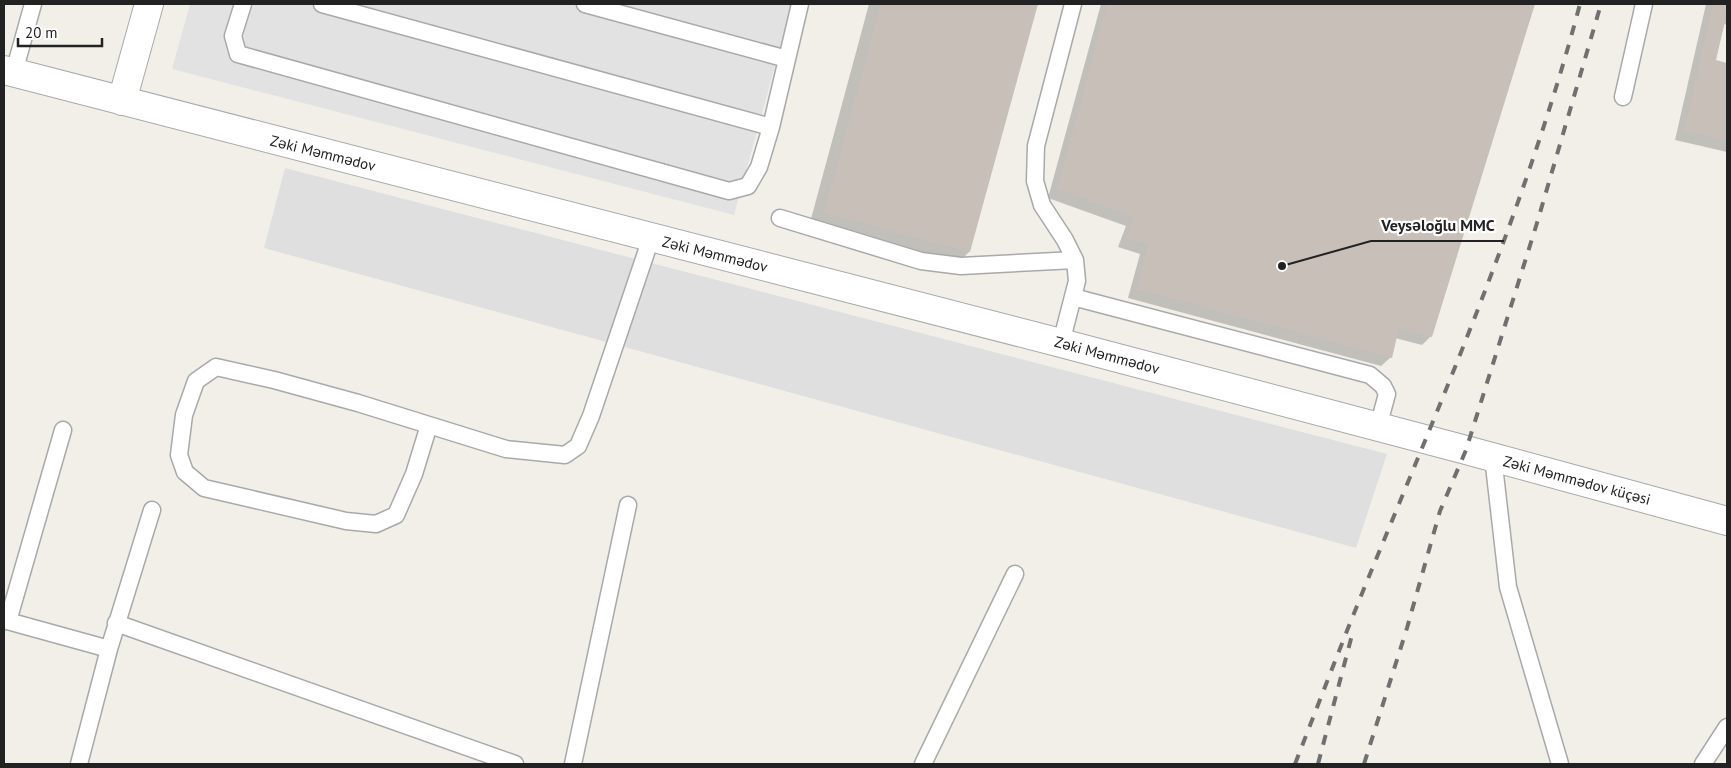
<svg xmlns="http://www.w3.org/2000/svg" width="1731" height="768" viewBox="0 0 1731 768" font-family="'PT Sans',sans-serif">
	<style>
		.residential { fill: #e0dfdf }
		.parking { fill: #e2e2e2 }
		.shadow { fill: #0003 }
		.building { fill: #c7bfb8 }
		.lines { fill: none; stroke-linecap: round; stroke-linejoin: round }
		.service-casing { stroke: #a9a9a9; stroke-width: 19 }
		.minor-casing { stroke: #a9a9a9; stroke-width: 30 }
		.service { stroke: #fff; stroke-width: 16 }
		.minor { stroke: #fff; stroke-width: 28 }
		.rail { stroke: #707070; stroke-width: 4; stroke-dasharray: 10 10; stroke-linecap: butt }
		.labels { text-anchor: middle; dominant-baseline: central; stroke-width: 4.5; stroke-linejoin: round; paint-order: stroke }
		.street-label { font-size: 15px; fill: #222; stroke: #fff }
		.leader { fill: none; stroke: #222; stroke-width: 2 }
		.callout-dot { fill: #222; stroke: #fff; stroke-width: 2 }
		.callout-label { font-size: 16px; text-anchor: middle; font-weight: bold; fill: #222; stroke: #fff; stroke-width: 4.5; stroke-linejoin: round; paint-order: stroke }
	</style>
	<rect width="100%" height="100%" fill="#f2efe9"/>
	<path class="residential" d="M285,168L1387,454L1356,548L264,248Z"/>
	<path class="parking" d="M190,4H792L734,215L172,69Z"/>
	<path class="shadow" d="M869,4H1037L969,252L952,269L808,230Z
		M1101,4H1533L1431,336L1422,345L1395,338L1391,357L1381,366L1128,298L1140,254L1118,247L1126,226L1048,198Z
		M1706,4H1727V25L1724,24L1715,61L1727,64V152L1675,140Z"/>
	<path class="building" d="M881,4H1038L970,252L824,213Z
		M1107,4H1535L1432,337L1399,328L1392,358L1136,289L1149,244L1126,238L1134,217L1057,189Z
		M1713,4H1727V13L1716,60L1727,63V141L1684,131Z"/>
	<g class="lines">
		<defs>
			<path id="service" d="M243,4L233,36L238,54L729,191L748,186L759,167L771,127L800,4
				M322,4L771,127
				M585,4L787,59
				M14,72L33,4
				M1623,97L1644,4
				M780,218L921,261L961,266L1075,260
				M1073,297L1370,375L1383,386L1387,394L1378,427
				M1061,343L1077,281L1075,260L1065,240L1042,205L1035,181L1036,146L1073,4
				M429,425L414,474L396,515L376,524L346,521L204,488L185,472L179,455L184,415L196,381L216,367L274,380L358,403L506,449L565,455L578,446L591,416L651,238
				M1493,457L1508,587L1560,764
				M4,620L109,649
				M8,621L63,430
				M116,623L515,764
				M79,764L109,649L152,510
				M573,764L628,505
				M923,764L1015,574
				M1703,764L1727,727"/>
			<path id="minor" d="M4,70L1061,343L1466,450L1727,521
				M122,101L149,4"/>
		</defs>
		<use href="#service" class="service-casing"/>
		<use href="#minor" class="minor-casing"/>
		<use href="#service" class="service"/>
		<use href="#minor" class="minor"/>
		<path class="rail" d="M1295,764C1318,705 1341,645 1365,586C1444,394 1527,204 1580,4
			M1318,764L1352,635
			M1364,764L1407,628L1440,511L1466,450L1537,223L1601,4"/>
	</g>
	<g class="labels">
		<g class="street-label">
			<text transform="translate(323 153) rotate(14)">Zəki Məmmədov</text>
			<text transform="translate(715 254) rotate(14)">Zəki Məmmədov</text>
			<text transform="translate(1107 355) rotate(15)">Zəki Məmmədov</text>
			<text transform="translate(1577 480) rotate(15)">Zəki Məmmədov küçəsi</text>
		</g>
	</g>
	<path class="leader" d="M1282 266L1371 241H1504"/>
	<circle class="callout-dot" cx="1282" cy="266" r="5"/>
	<g class="callout-label">
		<text x="1438" y="231">Veysəloğlu MMC</text>
	</g>
	<rect width="1731" height="768" fill="none" stroke="#222222" stroke-width="10"/>
	<path d="M18 38v8h84v-8" fill="none" stroke="#222222" stroke-width="2.5"/>
	<text x="25" y="38" font-size="15" fill="#222222" stroke="#ffffff" stroke-width="4" paint-order="stroke">20 m</text>
</svg>
